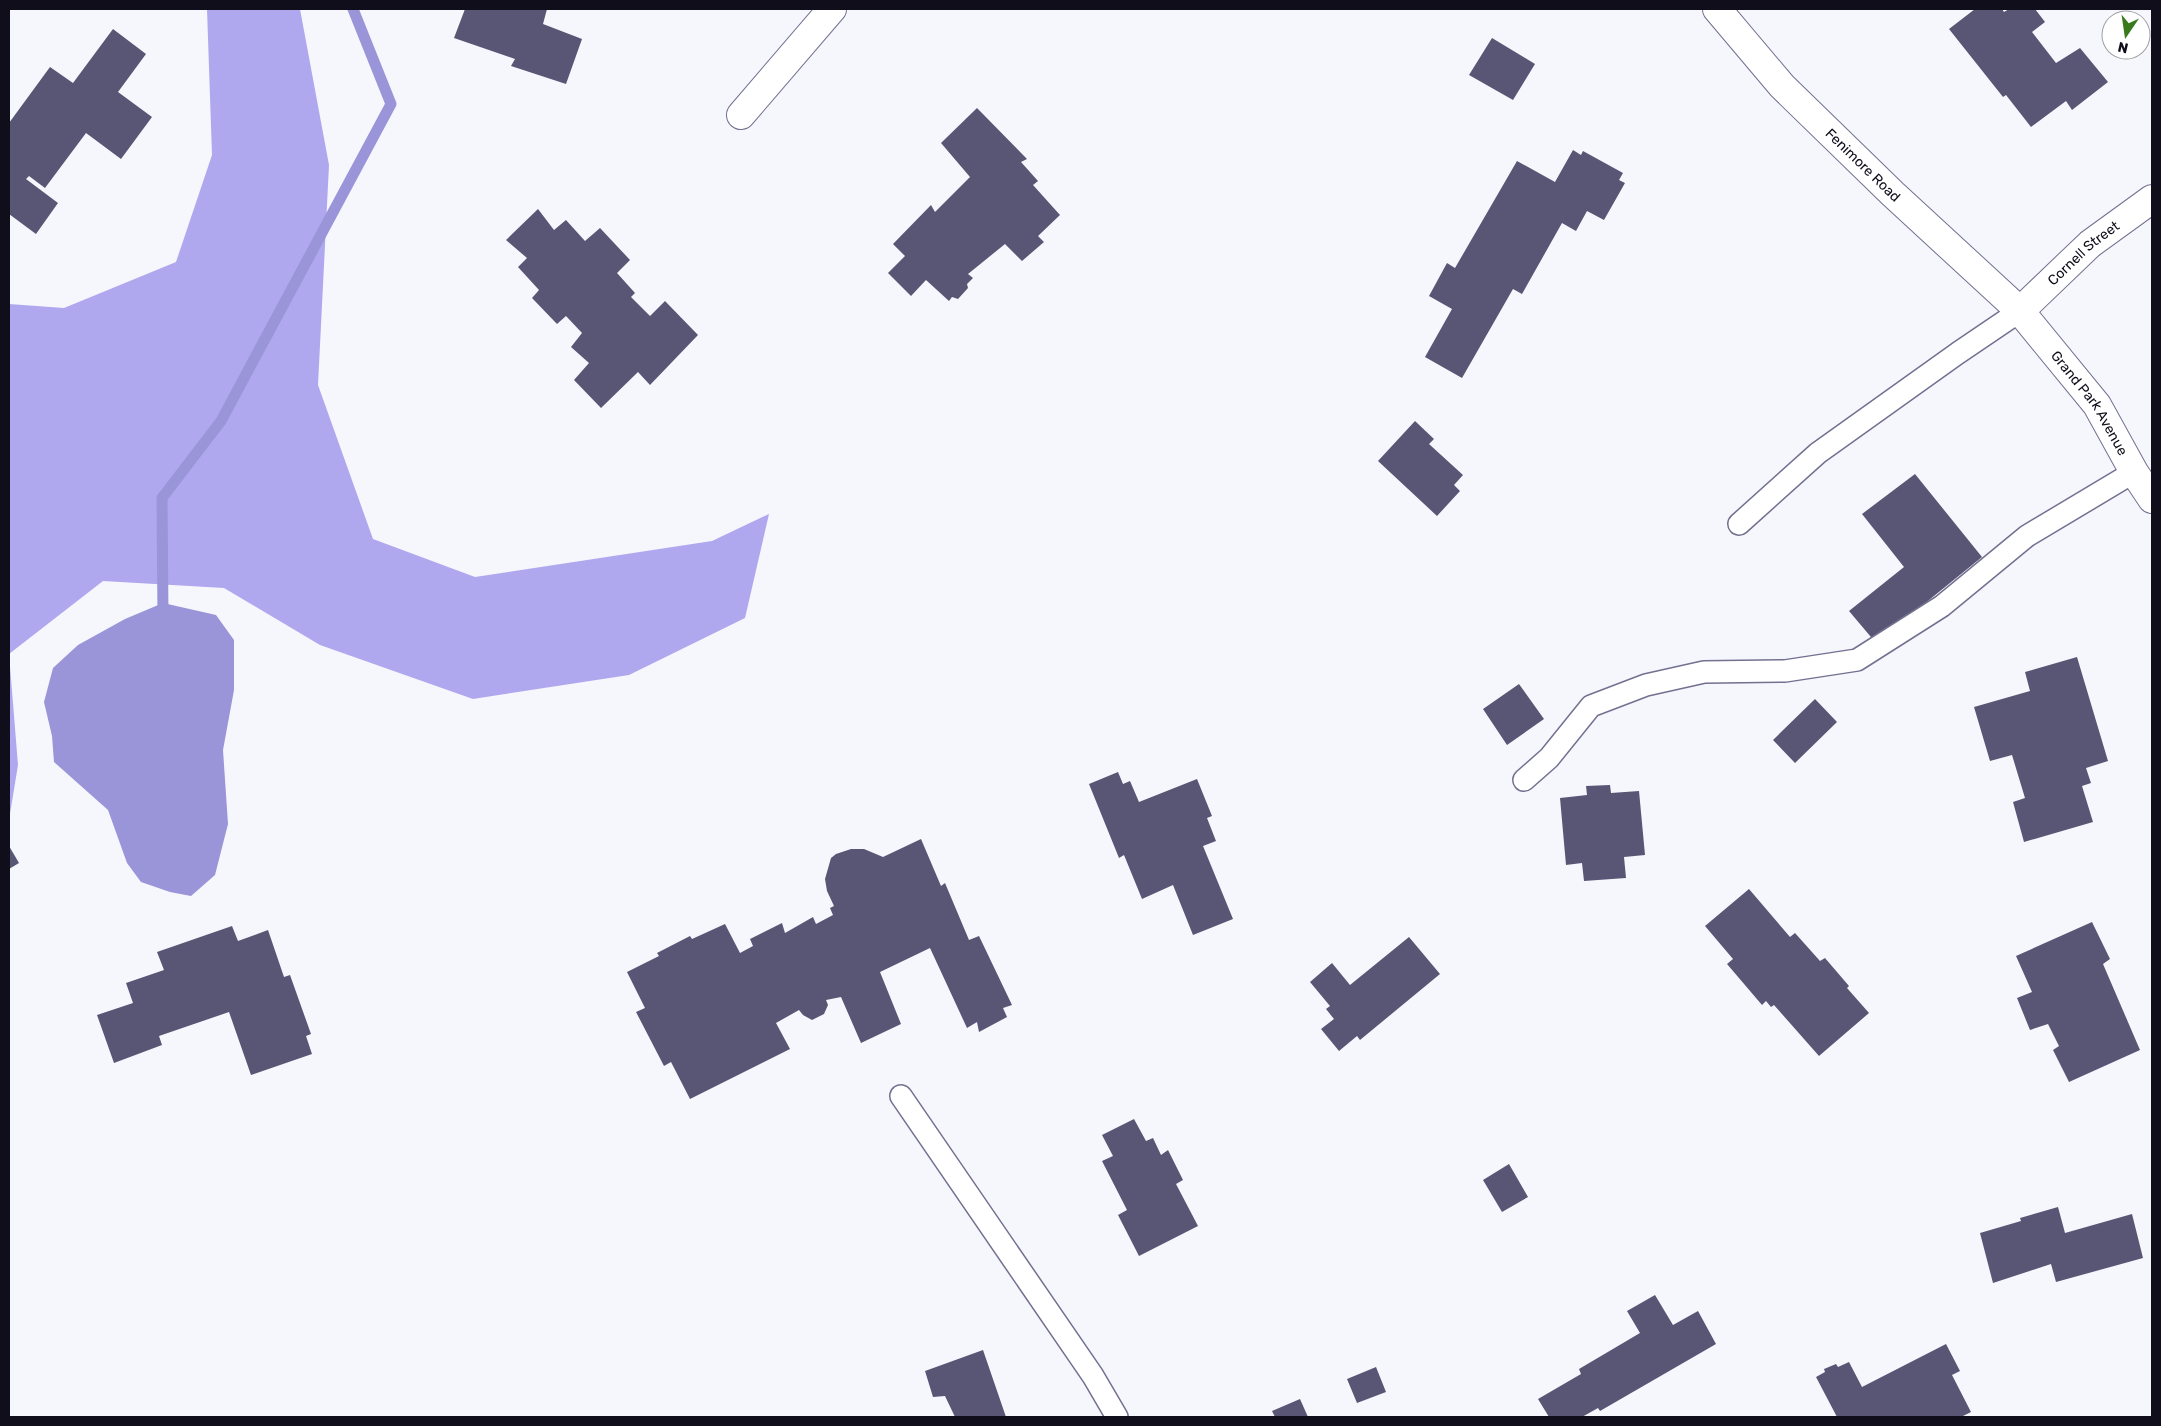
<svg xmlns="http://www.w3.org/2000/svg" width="2161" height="1426" viewBox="0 0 2161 1426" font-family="Rubik,sans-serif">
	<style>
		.forest { fill: #afa8ee }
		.water { fill: #9a94d8 }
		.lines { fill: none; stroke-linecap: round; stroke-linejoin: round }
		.stream { stroke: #9a94d8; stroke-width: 11 }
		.building { fill: #585674 }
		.lane-casing { stroke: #737090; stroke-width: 24 }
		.street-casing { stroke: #737090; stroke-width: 30 }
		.secondary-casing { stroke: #737090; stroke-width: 30 }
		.lane { stroke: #fff; stroke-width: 21 }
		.street { stroke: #fff; stroke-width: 28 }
		.secondary { stroke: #fff; stroke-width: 28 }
		.labels { text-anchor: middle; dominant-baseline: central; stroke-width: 5; stroke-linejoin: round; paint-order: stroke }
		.street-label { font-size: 14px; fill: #0f0e1a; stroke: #fff }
	</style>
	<rect width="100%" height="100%" fill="#f6f6fd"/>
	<path class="forest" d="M207,9H300L329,165L318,385L373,539L475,577L712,541L769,514L745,618L629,675L473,699L320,645L224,588L103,581L9,654L18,765L9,820V304L64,308L176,262L212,155Z"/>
	<path class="water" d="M163,603L216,615L234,640V690L223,750L228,824L215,875L191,896L170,892L141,882L127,863L108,810L54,762L52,736L44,702L53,668L78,645L125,619Z"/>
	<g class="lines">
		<path class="stream" d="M163,617L162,498L221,421L391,104L353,9"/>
	</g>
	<path class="building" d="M465,9H547L543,24L582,39L566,84L511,66L515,59L454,38Z
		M1975,9H2002L2004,12L2009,9H2035L2045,22L2032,32L2056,63L2080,48L2108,82L2072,110L2066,101L2031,127L2006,95L2003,97L1949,29Z
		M113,29L146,54L118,92L152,117L121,159L86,133L45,188L29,176L26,179L58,203L36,234L9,214V123L50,67L73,83Z
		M1492,38L1535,64L1513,100L1469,75Z
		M977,108L1027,159L1021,162L1038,181L1033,185L1060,215L1038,236L1044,242L1022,261L1005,244L968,274L973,278L967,284L968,288L958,299L952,297L949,301L926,280L911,296L888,273L905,256L893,244L931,205L935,212L970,177L941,143Z
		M1573,150L1581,155L1583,151L1623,173L1619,180L1625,183L1604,220L1587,211L1576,231L1562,223L1522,294L1513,289L1462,378L1425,357L1452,309L1429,296L1447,263L1455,268L1517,161L1555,182Z
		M538,209L554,230L566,220L585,241L600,228L630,260L617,273L635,293L631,297L650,316L665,301L698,335L650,385L638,372L601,408L574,380L589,363L571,347L582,333L566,316L557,324L532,298L539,290L518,267L527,258L506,240Z
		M1415,421L1434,439L1429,444L1463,475L1454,485L1460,491L1437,516L1378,461Z
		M1915,474L1982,557L1876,643L1849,611L1904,567L1862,514Z
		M2077,657L2108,761L2086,768L2091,783L2082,786L2093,822L2024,842L2013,802L2025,798L2012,755L1990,761L1974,707L2030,691L2025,672Z
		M1519,684L1544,719L1507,745L1483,709Z
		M1815,699L1837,722L1795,763L1773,740Z
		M1118,772L1123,784L1130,781L1139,802L1197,779L1212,816L1207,818L1216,841L1203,846L1233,919L1193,935L1173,885L1142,899L1124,855L1119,858L1089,784Z
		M1610,785L1611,793L1639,791L1645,855L1624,857L1626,878L1584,881L1582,863L1566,865L1560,798L1587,795L1586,786Z
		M921,839L941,886L945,883L969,940L979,936L1012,1005L1003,1008L1007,1017L979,1032L977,1022L967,1028L930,948L880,972L901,1024L861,1043L841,997L826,1000L828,1005L824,1014L812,1020L803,1015L799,1010L776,1023L790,1049L690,1099L671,1062L664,1066L636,1012L645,1008L627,972L659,956L657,953L690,936L692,939L725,924L740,953L753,946L750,939L782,923L785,933L813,917L816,924L833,915L830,908L834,906L827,891L825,879L831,858L836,854L851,849H864L883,857Z
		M9,846L19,863L9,869Z
		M1749,889L1790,937L1795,933L1820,961L1825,958L1849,986L1847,988L1869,1013L1819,1056L1774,1005L1771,1007L1766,1001L1762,1005L1727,964L1733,959L1705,926Z
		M2092,922L2110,959L2103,964L2140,1050L2069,1082L2053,1050L2059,1046L2048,1024L2030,1030L2017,998L2032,992L2016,956Z
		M232,926L238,941L268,930L284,977L290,975L311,1034L306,1036L312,1054L251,1075L229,1012L159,1036L162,1045L114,1063L97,1015L133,1003L126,983L164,970L157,952Z
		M1409,937L1440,974L1360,1040L1357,1036L1339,1051L1321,1029L1334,1019L1326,1009L1330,1006L1310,982L1332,963L1350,985Z
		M1134,1119L1146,1141L1153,1138L1161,1155L1168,1150L1183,1180L1176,1184L1198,1226L1139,1256L1118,1215L1127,1210L1102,1161L1113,1156L1102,1135Z
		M1509,1164L1528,1197L1502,1212L1483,1180Z
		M2058,1207L2065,1233L2132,1214L2143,1258L2056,1282L2051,1264L1993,1283L1980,1233L2021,1221L2020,1218Z
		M1655,1295L1673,1325L1698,1311L1716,1344L1600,1411L1598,1408L1582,1417H1549L1538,1399L1581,1374L1579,1369L1640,1333L1627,1311Z
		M1946,1344L1960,1371L1952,1375L1971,1412L1961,1417H1837L1816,1377L1825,1372L1824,1369L1836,1364L1838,1367L1849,1362L1862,1387Z
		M983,1350L1006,1417H955L945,1396L933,1397L925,1371Z
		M1376,1367L1386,1392L1357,1403L1347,1379Z
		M1300,1399L1308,1417H1275L1272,1411Z"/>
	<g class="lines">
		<defs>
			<path id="lane" d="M1739,524L1818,453L1958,353L2020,311
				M1524,780L1549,758L1591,706L1646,685L1704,672L1785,671L1857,660L1942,606L2027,536L2134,472
				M901,1096L1093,1376L1117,1417"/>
			<g id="street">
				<path d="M741,115L832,9"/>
				<path id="s1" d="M2020,311L2090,244L2152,199"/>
			</g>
			<g id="secondary">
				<path id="s2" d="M1717,9L1782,86L1893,194L2020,311L2097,405L2134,472L2152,499"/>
			</g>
		</defs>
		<use href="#lane" class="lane-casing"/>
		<use href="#street" class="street-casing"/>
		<use href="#secondary" class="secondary-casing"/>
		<use href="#lane" class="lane"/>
		<use href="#street" class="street"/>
		<use href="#secondary" class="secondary"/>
	</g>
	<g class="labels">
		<g class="street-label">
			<text stroke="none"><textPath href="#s2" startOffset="214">Fenimore Road</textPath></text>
			<text stroke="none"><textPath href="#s1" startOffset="86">Cornell Street</textPath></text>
			<text stroke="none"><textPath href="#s2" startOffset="544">Grand Park Avenue</textPath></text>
		</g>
	</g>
	<rect width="2161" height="1426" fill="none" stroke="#0f0e1a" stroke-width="20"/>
	<g transform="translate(2126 35) rotate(193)"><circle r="24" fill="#ffffff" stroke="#9f9fa3"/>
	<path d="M0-4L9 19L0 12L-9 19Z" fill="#397b1c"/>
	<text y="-8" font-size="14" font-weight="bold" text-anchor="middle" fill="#0f0e1a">N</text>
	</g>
</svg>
